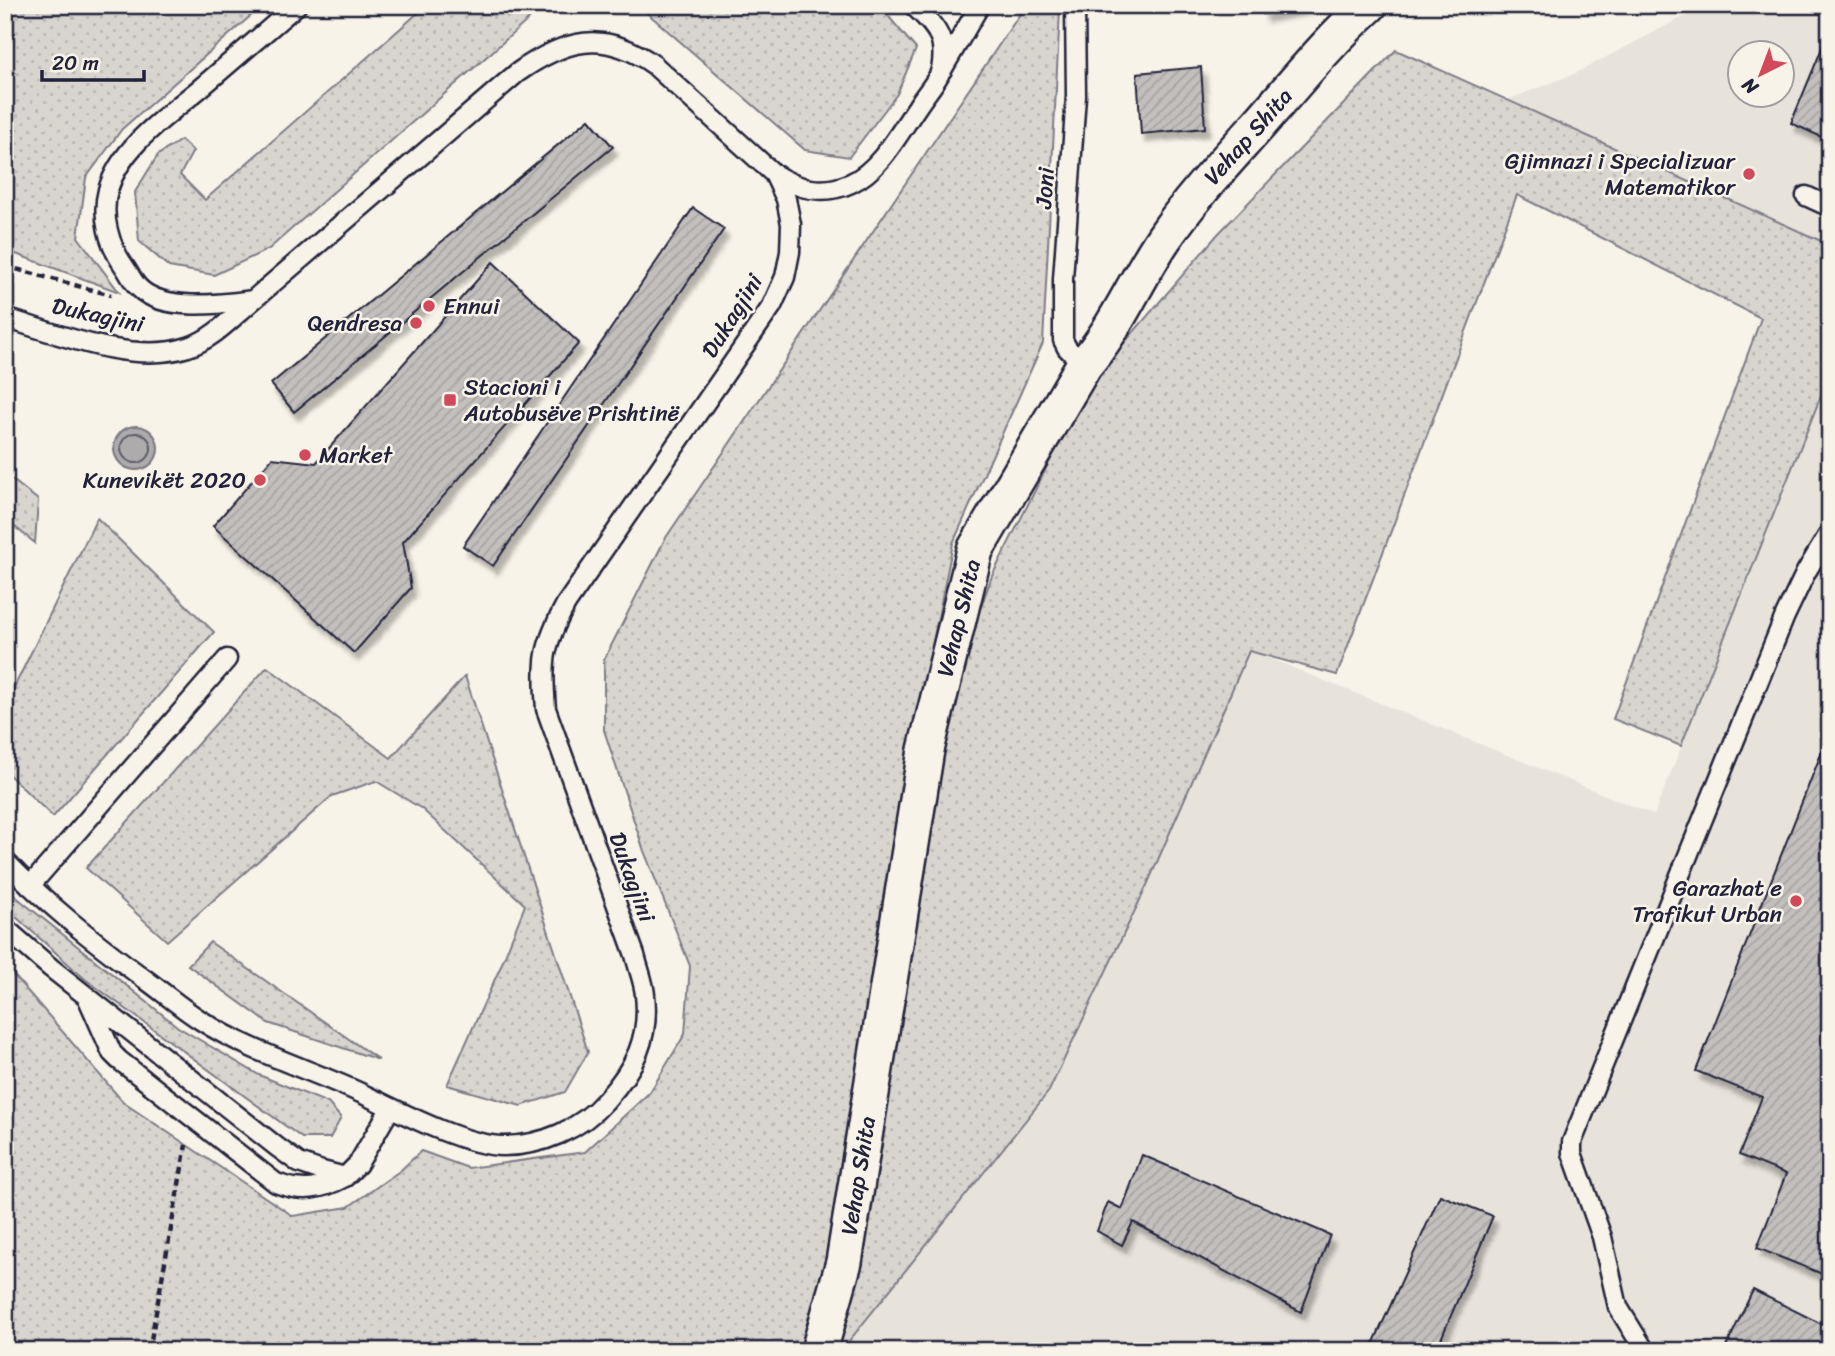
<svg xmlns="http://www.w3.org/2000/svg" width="1835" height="1356" viewBox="0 0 1835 1356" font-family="Sriracha,sans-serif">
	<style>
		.built { fill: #e7e3db; fill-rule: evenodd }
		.grass { fill: url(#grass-dots); stroke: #7d7c85; stroke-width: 2 }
		.water { fill: #aeabad; stroke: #76747f; stroke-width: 2 }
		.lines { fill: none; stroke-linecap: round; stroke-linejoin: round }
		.shore { stroke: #5a5969; stroke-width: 2 }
		.building { fill: url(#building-hatch); stroke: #22223b; stroke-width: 2; filter: url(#shadow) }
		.lane-casing { stroke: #22223b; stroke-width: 23 }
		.street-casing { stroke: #22223b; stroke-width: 40 }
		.path { stroke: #22223b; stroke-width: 4.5; stroke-dasharray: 7 5; stroke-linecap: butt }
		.lane { stroke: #f7f3e8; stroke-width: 18 }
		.street { stroke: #f7f3e8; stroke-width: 35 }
		.poi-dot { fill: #d1495b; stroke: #f7f3e8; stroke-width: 2.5 }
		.labels { text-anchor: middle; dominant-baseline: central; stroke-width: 5; stroke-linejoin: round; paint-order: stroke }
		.street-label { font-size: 23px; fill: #22223b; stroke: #f7f3e8 }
		.poi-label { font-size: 23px; fill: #22223b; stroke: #f7f3e8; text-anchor: end }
	</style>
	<defs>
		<pattern id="grass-dots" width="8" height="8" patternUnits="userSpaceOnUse" patternTransform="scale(1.75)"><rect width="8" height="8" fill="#d8d5cf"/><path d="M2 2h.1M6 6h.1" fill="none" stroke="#b9b7b3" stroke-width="1.8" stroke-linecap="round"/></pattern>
		<pattern id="building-hatch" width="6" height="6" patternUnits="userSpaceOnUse" patternTransform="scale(1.75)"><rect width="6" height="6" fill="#c2bfbd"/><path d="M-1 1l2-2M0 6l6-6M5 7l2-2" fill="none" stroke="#a6a4a3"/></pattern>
		<filter id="shadow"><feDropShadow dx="4.5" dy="8" stdDeviation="2" flood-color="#0004"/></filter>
	</defs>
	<rect width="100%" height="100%" fill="#f7f3e8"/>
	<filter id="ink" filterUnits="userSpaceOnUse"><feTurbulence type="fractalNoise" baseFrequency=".0143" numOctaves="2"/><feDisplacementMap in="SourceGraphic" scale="14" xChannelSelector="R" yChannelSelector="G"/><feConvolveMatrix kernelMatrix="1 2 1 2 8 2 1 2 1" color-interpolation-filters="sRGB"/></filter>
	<g filter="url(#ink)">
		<path class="built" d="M1706,5H1830V247L1507,100L1576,73ZM1741,52H1783V94H1741Z
			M1830,373V1351H841L1049,1091L1147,885L1249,650L1654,815Z"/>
		<path class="grass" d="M5,5H263L122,129L86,178L78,237L119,292L5,250Z
			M427,5H545L269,249L214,275L169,267L139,241L135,192L158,155L181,140L193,151L180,175L205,200Z
			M638,5H808L813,10L842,5H879L916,49L897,94L849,157L805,150Z
			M1026,5H1052L1060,10L1043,343L953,543L896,825L833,1278L810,1351H5V965L124,1103L293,1216L348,1207L401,1170L421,1151L468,1168L585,1152L650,1092L685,1034L690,966L644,851L604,730V660L665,539Z
			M1396,50L1830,245V373L1681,746L1613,719L1761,318L1517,195L1337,675L1249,651L1147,885L1049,1091L841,1351H837L958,671L992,576L1088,385L1218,234Z
			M5,474L38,500L35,543L5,519Z
			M97,518L214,632L53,817L5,771V706Z
			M267,667L391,758L465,676L588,1052L565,1092L521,1106L447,1085L500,968L525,905L422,809L376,781L332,796L167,941L86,868Z
			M5,888L178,1027L259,1075L328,1103L341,1118L330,1138H302L85,979L5,907Z
			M210,942L379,1060L268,1023L188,965Z"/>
		<path class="water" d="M114 448a22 22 0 1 1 44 0a22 22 0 1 1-44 0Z"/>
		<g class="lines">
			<path class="shore" d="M121 448a15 15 0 1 1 30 0a15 15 0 1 1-30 0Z"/>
		</g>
		<path class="building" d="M1262,5H1313L1263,14Z
			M1825,41L1830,43V141L1791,123Z
			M1201,67L1205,128L1141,134L1137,73Z
			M589,119L613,147L294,412L271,384Z
			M693,208L724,229L493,566L463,546Z
			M493,262L579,343L403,542L411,588L354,653L213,526L272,458L316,463Z
			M1830,731V1277L1757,1248L1786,1174L1739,1155L1762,1097L1696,1071Z
			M1142,1155L1330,1235L1301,1312L1133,1222L1122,1245L1097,1231L1108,1202L1122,1209Z
			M1440,1195L1493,1216L1436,1351H1370Z
			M1753,1290L1830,1328V1351H1724Z"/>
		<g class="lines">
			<defs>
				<path id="lane" d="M1075,5L1076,96L1063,279V340L1067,348L1084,365
					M942,70L980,5
					M774,174C798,189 823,196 851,183C881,169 899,133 917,107C924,96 933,86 939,75C943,66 944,48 940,38C935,25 923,15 913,5
					M1806,196L1830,207
					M252,300C222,304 163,312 139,288C133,282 129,273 124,266C109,245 101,216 108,190C121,145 170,114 204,85C235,58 266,32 297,5
					M5,318C59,334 132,365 188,347C212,340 234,316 253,300L517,73C565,39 604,29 654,65L774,174L786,199L791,224L790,252L785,277L772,306L566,604C543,647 542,661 546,709L635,955C638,968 644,982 645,995C650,1039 634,1069 606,1100C581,1129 542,1146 503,1146C465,1146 400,1112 365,1095C312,1070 252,1053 202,1021C181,1008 162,991 142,977C92,940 49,906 5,861
					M30,886L227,659
					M5,928L51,968L277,1147L299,1163L322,1171L345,1177L358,1164L390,1109
					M88,999L112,1053L119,1060L276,1183C302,1193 321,1190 345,1177
					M1645,1351L1618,1307L1602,1237L1572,1153V1142L1785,616L1806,572L1830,532"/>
				<g id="street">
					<path id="s1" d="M819,1351L844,1262L926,750L975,550L1084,365C1116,329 1136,279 1164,238C1191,198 1228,159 1260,123C1295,83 1329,41 1369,5"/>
				</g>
			</defs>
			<use href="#lane" class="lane-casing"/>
			<use href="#street" class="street-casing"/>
			<path class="path" d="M5,266L111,295
				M149,1351L186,1145"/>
			<use href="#lane" class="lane"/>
			<use href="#street" class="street"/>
		</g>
	</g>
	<g class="poi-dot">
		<circle cx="1749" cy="174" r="7"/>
		<circle cx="429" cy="306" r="7"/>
		<circle cx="416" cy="323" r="7"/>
		<rect x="443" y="393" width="14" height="14" rx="3.5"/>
		<circle cx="305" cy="455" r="7"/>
		<circle cx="260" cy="480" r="7"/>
		<circle cx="1796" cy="901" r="7"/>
	</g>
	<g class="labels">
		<g class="street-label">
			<text stroke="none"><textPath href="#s1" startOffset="1314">Vehap Shita</textPath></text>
			<text transform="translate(1045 188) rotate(-86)">Joni</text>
			<text transform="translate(98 315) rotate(12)">Dukagjini</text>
			<text transform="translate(732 316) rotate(-58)">Dukagjini</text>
			<text stroke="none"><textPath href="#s1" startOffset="747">Vehap Shita</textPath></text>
			<text transform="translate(632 877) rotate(70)">Dukagjini</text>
			<text stroke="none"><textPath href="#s1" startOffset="180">Vehap Shita</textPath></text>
		</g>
		<g class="poi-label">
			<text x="1735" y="161">Gjimnazi i Specializuar<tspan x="1735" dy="26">Matematikor</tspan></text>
			<text x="443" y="306" text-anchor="start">Ennui</text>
			<text x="402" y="323">Qendresa</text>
			<text x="464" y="387" text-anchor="start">Stacioni i<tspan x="464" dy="26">Autobusëve Prishtinë</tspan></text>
			<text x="319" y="455" text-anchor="start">Market</text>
			<text x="246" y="480">Kunevikët 2020</text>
			<text x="1782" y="888">Garazhat e<tspan x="1782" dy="26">Trafikut Urban</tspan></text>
		</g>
	</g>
	<rect width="1835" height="1356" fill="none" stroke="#f7f3e8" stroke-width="28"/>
	<rect x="14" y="14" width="1807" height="1328" fill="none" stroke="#22223b" stroke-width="2.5" filter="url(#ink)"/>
	<g transform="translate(1761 74) rotate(222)"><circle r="33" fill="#f7f3e8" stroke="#a29fa3" stroke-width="2"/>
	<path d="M0-5L12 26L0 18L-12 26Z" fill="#d1495b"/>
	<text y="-10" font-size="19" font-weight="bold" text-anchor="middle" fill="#22223b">N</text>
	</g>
	<path d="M42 70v10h102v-10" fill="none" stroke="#22223b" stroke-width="3.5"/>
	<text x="52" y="70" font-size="21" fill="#22223b" stroke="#f7f3e8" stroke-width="5" paint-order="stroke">20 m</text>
</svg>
